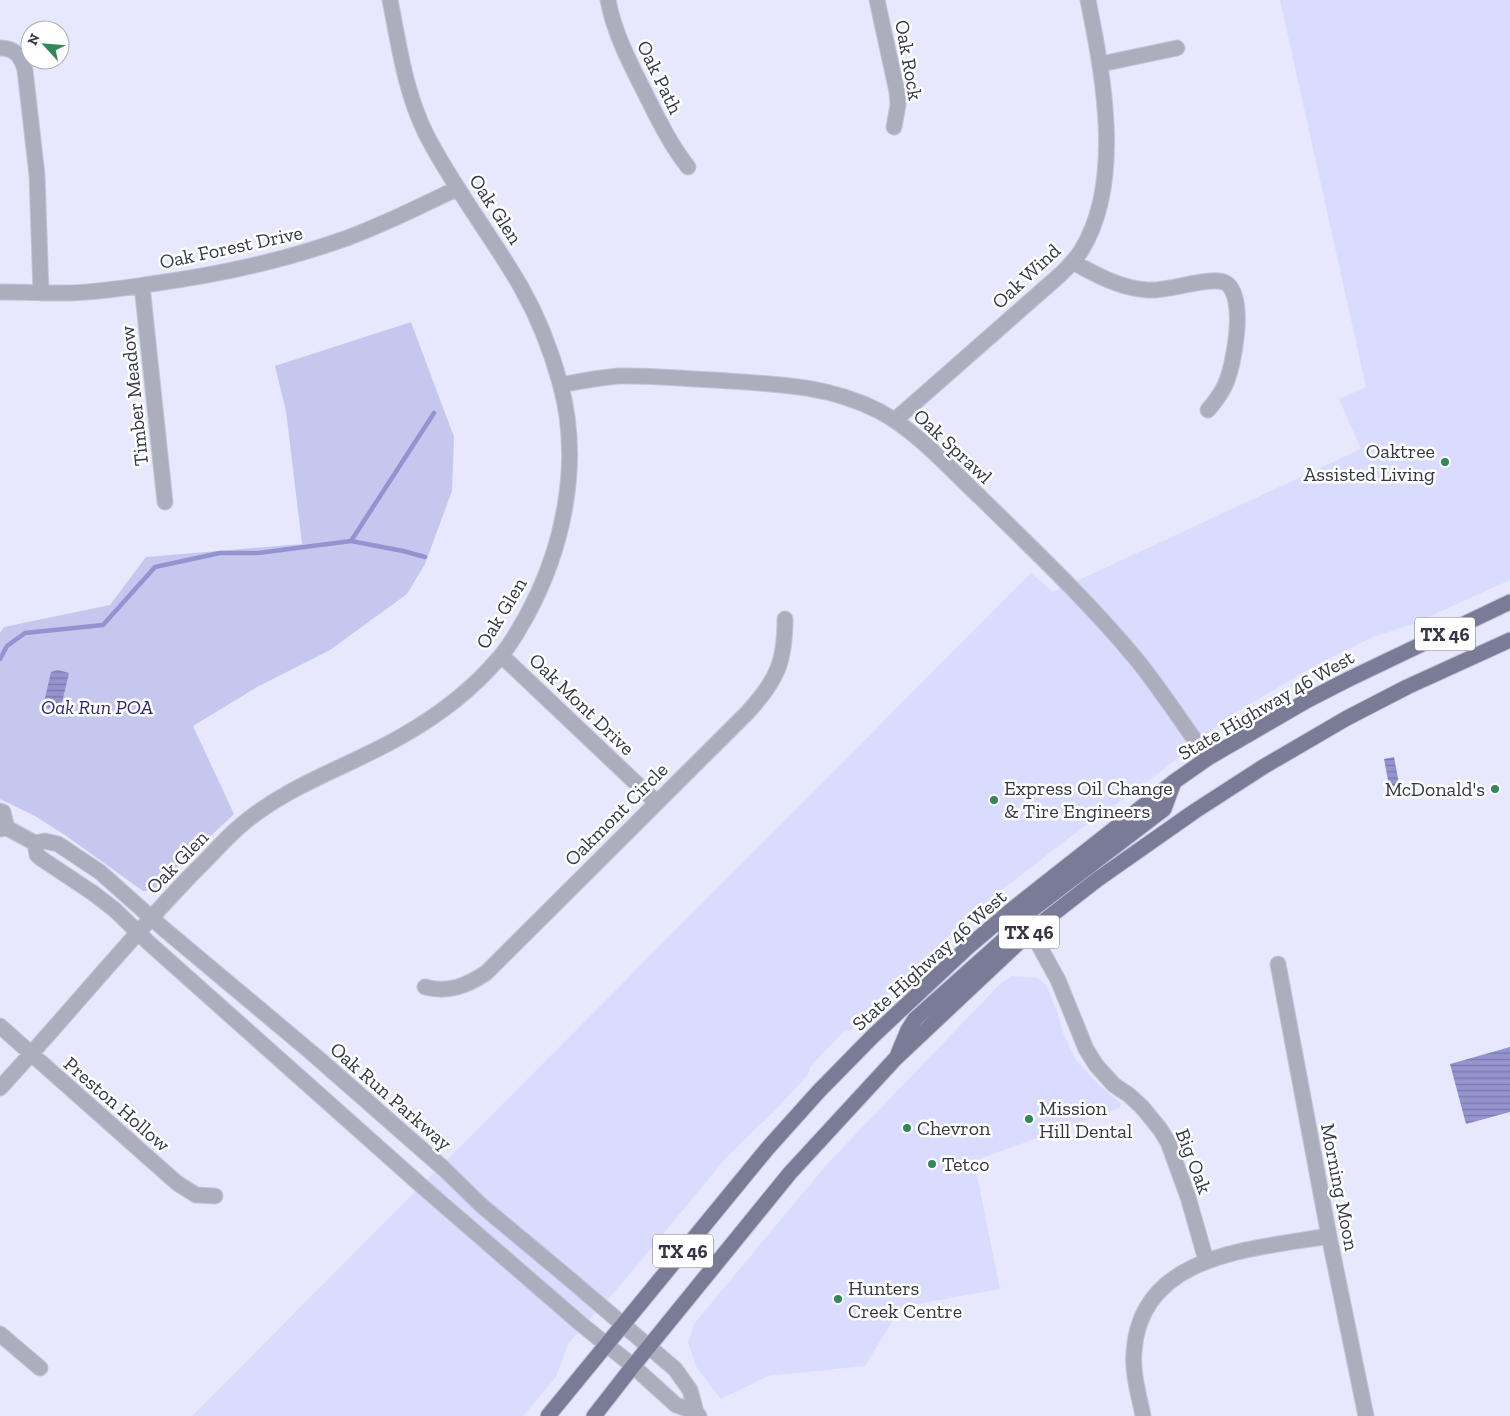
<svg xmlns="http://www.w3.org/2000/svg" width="1510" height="1416" viewBox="0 0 1510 1416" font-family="'Zilla Slab',serif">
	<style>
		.built { fill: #dadcff }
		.park { fill: #c5c7ef }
		.water { fill: url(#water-rules) }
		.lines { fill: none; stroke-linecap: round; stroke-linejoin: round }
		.stream { stroke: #9293cf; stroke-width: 4.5 }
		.minor-casing { stroke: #c4c5d9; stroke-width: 17 }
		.tertiary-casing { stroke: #c4c5d9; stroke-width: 17 }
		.primary-casing { stroke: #c4c5d9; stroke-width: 17 }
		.minor { stroke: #adaebd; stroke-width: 15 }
		.tertiary { stroke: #adaebd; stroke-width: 15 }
		.primary { stroke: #7a7b97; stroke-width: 15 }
		.poi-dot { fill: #338759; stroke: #fff; stroke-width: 2 }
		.labels { text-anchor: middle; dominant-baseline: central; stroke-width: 5; stroke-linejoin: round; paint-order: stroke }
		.shield { fill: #fff; stroke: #72737d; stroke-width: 1 }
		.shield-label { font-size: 19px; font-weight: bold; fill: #363745 }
		.street-label { font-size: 20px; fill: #363745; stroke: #fff }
		.poi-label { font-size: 20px; fill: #363745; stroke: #fff; text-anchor: start }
		.park-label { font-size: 20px; font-style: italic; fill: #2f276e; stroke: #fff }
	</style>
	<defs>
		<pattern id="water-rules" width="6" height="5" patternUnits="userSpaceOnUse" patternTransform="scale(1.25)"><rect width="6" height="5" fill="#9293cf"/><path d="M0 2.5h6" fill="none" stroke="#7879aa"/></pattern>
	</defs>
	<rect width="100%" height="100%" fill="#e7e8fe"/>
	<path class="built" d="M1280,0H1510V580L1413,624L1373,637L1316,665L1228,717L1159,773L1069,838L985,903L896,984L851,1030H845L810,1067L808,1075L779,1106L725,1159L625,1280L568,1344L556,1377L523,1416H192L1031,573L1053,592L1361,449L1339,399L1366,387Z
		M1011,976L1038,978L1046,985L1058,1014L1063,1033L1076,1060L1099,1085L1122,1104L1119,1108L974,1161L1000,1289L901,1307L865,1366L768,1376L721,1399L697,1368L688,1343L694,1324L828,1163L1000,984Z"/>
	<path class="park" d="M411,322L454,437L452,491L425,564L407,594L330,650L259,686L193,726L234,814L157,887L149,891H143L65,835L35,816L0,799V633L4,627L110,605L146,557L302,544L286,411L275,366Z"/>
	<path class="water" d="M58,670L69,673L60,711L43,707L51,672Z
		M1394,757L1401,794L1391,796L1384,759Z
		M1510,1047V1112L1466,1124L1450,1064Z"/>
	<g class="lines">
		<path class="stream" d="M351,541L434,413
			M0,659L7,646L25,633L103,625L155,567L220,553H258L351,541L403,551L425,557"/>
		<defs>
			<path id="minor" d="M608,0C614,33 630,63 645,93C658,119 670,144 688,167
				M877,0L897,92L898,105L894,127
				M0,48C15,48 21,56 25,70L37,175L41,293
				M1101,64L1177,48
				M1073,262C1096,275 1120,288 1147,290C1168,292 1211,275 1226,283C1247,297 1234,366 1225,385C1221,394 1214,403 1208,410
				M142,286L165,502
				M0,292C21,292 43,293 65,293C94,293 123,288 151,284C218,275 283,261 347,238C385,224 421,206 458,188
				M561,385C581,381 601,377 621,376C652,375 683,379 714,380C771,384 826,384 879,411C918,432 948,467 980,497C1034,550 1089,602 1137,660C1162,691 1184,726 1208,758
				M895,420L1061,274C1068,267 1075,260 1081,251C1124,182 1103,75 1088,0
				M502,656L656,802
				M1031,931L1058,980L1086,1049L1096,1065L1114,1085L1129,1095L1142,1107L1160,1129L1168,1142L1188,1197L1206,1260
				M1278,964L1329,1236L1366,1416
				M425,987C449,993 466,986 486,973L748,712C777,680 785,662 785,619
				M0,1026L177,1183L196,1195L215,1196
				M0,1088C66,1017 127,941 195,871C210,857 224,840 239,827C287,785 348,767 402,736C439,715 472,690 499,658C510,646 518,631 526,617C564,548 582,461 560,383C551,350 538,317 521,287C491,235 453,187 426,134C405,92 399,45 390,0
				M0,1334L40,1368
				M1143,1416C1139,1395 1132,1373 1134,1352C1140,1253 1254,1249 1329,1236"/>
			<path id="tertiary" d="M0,811L3,812L7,828
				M0,829L7,828L35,843L45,841L58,844L100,872L164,929L312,1053L443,1168L482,1206L566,1276L675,1369L690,1390L696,1412L699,1416
				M35,843L37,855L42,859L93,893L115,910L149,943L424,1188L581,1324L633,1366L676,1405L696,1412"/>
			<path id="primary" d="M1031,931L1025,919L1029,912L1164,809L1174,782
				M898,1054L908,1030L915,1019L1009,935L1013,922L1014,908
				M548,1416L767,1149L819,1091L873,1036L968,947L1014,908L1175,781L1208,758L1308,700L1349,679L1510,602
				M594,1416L633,1366L790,1173L896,1058L1031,931L1098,879L1195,811L1263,767L1347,718L1407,687L1510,640"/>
		</defs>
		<use href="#minor" class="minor-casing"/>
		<use href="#tertiary" class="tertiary-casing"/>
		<use href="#primary" class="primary-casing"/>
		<use href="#minor" class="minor"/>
		<use href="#tertiary" class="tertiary"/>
		<use href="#primary" class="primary"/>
	</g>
	<g class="poi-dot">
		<circle cx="1445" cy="462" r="5"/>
		<circle cx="1495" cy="789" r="5"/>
		<circle cx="994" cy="800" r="5"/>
		<circle cx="1029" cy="1119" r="5"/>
		<circle cx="907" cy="1128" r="5"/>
		<circle cx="932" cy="1164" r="5"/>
		<circle cx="838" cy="1299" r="5"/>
	</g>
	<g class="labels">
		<g class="shield">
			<rect x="1415" y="617.5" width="60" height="33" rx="4"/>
			<rect x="999" y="915.5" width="60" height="33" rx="4"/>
			<rect x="653" y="1234.5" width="60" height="33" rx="4"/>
		</g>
		<g class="shield-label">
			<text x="1445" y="634">TX 46</text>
			<text x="1029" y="932">TX 46</text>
			<text x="683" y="1251">TX 46</text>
		</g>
		<g class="street-label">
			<text transform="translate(909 60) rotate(80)">Oak Rock</text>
			<text transform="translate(660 77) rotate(64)">Oak Path</text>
			<text transform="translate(496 209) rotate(57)">Oak Glen</text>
			<text transform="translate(231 247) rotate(-12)">Oak Forest Drive</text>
			<text transform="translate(1026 276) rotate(-43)">Oak Wind</text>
			<text transform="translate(134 396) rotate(-96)">Timber Meadow</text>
			<text transform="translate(953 446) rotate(43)">Oak Sprawl</text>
			<text transform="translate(501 613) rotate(-59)">Oak Glen</text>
			<text transform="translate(582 704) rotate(44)">Oak Mont Drive</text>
			<text transform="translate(1266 705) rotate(-30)">State Highway 46 West</text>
			<text transform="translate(616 814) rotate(-45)">Oakmont Circle</text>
			<text transform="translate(177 862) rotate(-46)">Oak Glen</text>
			<text transform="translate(929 960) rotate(-42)">State Highway 46 West</text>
			<text transform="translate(391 1096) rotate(41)">Oak Run Parkway</text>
			<text transform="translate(117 1104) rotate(41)">Preston Hollow</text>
			<text transform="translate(1194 1161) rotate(69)">Big Oak</text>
			<text transform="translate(1340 1187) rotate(79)">Morning Moon</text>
		</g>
		<g class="poi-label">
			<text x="1435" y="451" text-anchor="end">Oaktree<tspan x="1435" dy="23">Assisted Living</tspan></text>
			<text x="1004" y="788">Express Oil Change<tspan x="1004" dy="23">&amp; Tire Engineers</tspan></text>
			<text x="1485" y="789" text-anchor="end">McDonald's</text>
			<text x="1039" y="1108">Mission<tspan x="1039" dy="23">Hill Dental</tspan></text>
			<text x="917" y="1128">Chevron</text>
			<text x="942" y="1164">Tetco</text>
			<text x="848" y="1288">Hunters<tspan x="848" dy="23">Creek Centre</tspan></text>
		</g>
		<g class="park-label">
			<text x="97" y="707">Oak Run POA</text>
		</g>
	</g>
	<g transform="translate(45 45) rotate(296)"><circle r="24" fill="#ffffff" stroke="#afafb5"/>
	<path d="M0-4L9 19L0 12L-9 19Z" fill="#338759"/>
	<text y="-8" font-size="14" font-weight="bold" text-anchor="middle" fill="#363745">N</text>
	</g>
</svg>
